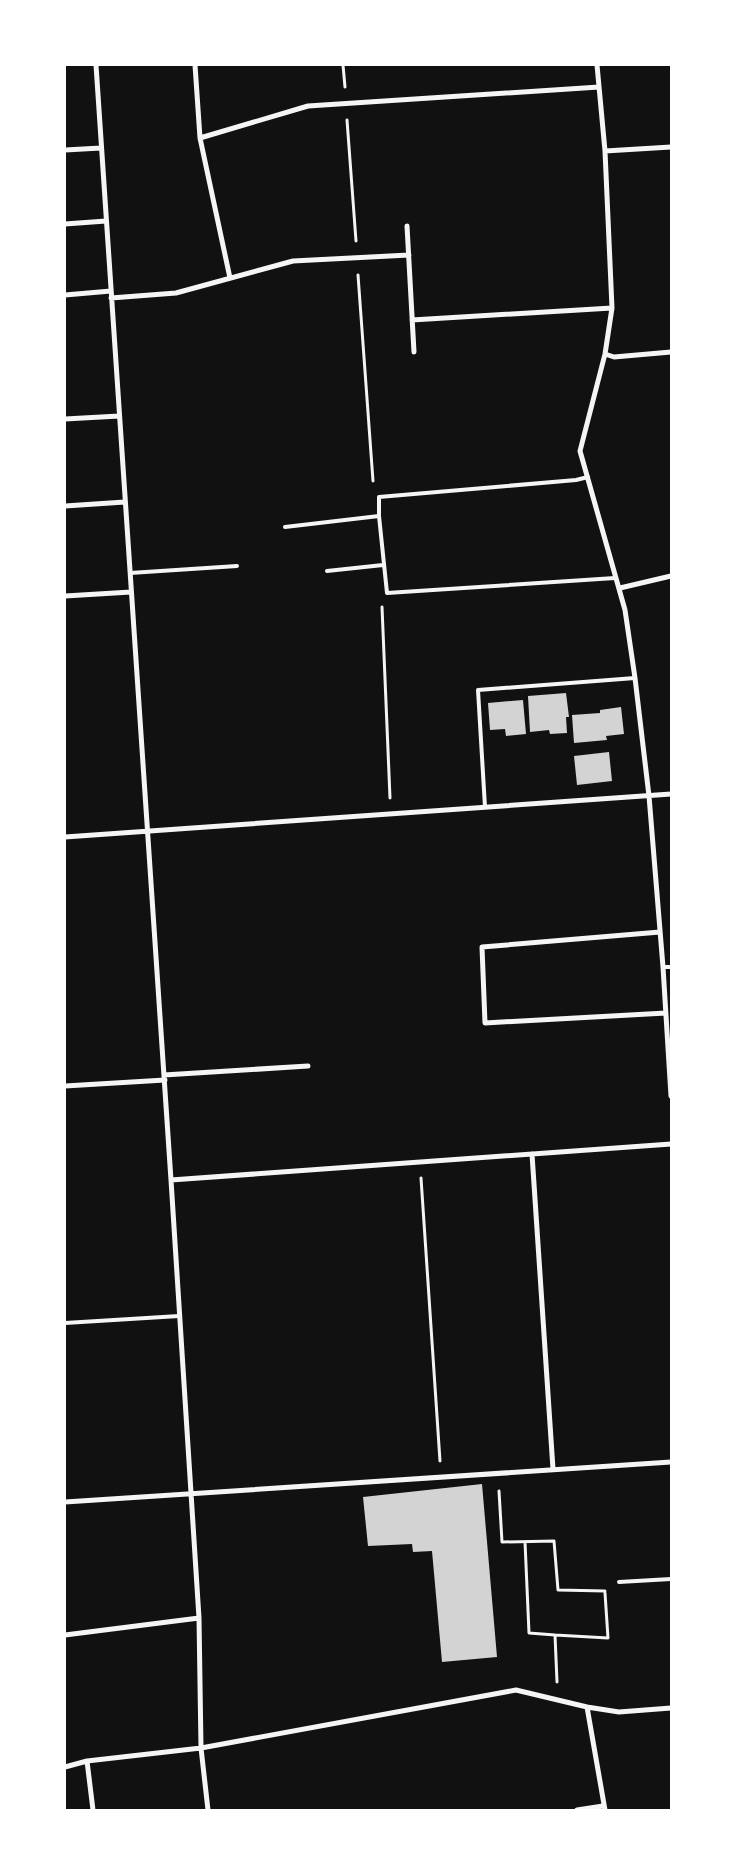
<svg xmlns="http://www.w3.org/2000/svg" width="736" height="1875" viewBox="0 0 736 1875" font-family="Inter,sans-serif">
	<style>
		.building { fill: #d3d3d3 }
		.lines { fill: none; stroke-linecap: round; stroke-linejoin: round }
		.path { stroke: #f5f5f5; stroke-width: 3 }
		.service { stroke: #f5f5f5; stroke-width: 4 }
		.minor { stroke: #f5f5f5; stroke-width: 5 }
	</style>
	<rect width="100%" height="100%" fill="#111"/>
	<path class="building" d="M566,693L569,717H566L567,733L550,734L549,730L530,732L528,696Z
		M523,700L526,734L506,736L505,729L490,730L488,703Z
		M621,707L624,734L606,736L607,740L574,743L572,715L600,713V710Z
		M609,752L612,781L577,785L574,756Z
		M482,1484L497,1657L442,1662L432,1551L413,1552L412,1544L368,1546L363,1497Z"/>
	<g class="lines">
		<path class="path" d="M343,65L345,87
			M347,120L356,241
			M358,275L373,481
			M382,607L390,798
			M421,1178L440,1461
			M499,1491L502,1542L554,1541L558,1590L605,1591
			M525,1542L529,1633L555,1635
			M557,1682L555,1635L608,1638L605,1593"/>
		<path class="service" d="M588,477L576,480L379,497V516L387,593L615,578
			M285,527L379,516
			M327,571L383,565
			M130,573L237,566
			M485,807L478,690L635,678
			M663,967H671
			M65,1323L179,1316
			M619,1582L671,1579"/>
		<path class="minor" d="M96,65L171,1180L199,1618L201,1748L208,1810
			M195,65L200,138
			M597,65L605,151L612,308L605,354L580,451L625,610L635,678L649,796L663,967L671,1096
			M65,150L101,148
			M605,151L671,147
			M65,224L106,221
			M407,226L414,352
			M230,278L200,138L308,106L599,87
			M65,295L111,291
			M111,298L176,293L293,261L409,255
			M412,320L612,308
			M605,354L614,357L671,352
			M65,419L119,416
			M65,506L125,502
			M620,588L671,576
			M65,596L131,592
			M65,837L671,794
			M660,932L482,947L485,1023L666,1013
			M164,1075L308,1066
			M65,1086L165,1080
			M532,1154L553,1469
			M171,1180L671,1144
			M65,1502L671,1462
			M65,1635L199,1618
			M587,1707L605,1810
			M87,1761L93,1810
			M65,1767L87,1761L201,1748L516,1690L587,1707L619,1712L671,1708
			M577,1810L603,1806"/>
	</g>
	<rect width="736" height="1875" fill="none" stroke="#ffffff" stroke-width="132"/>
</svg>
